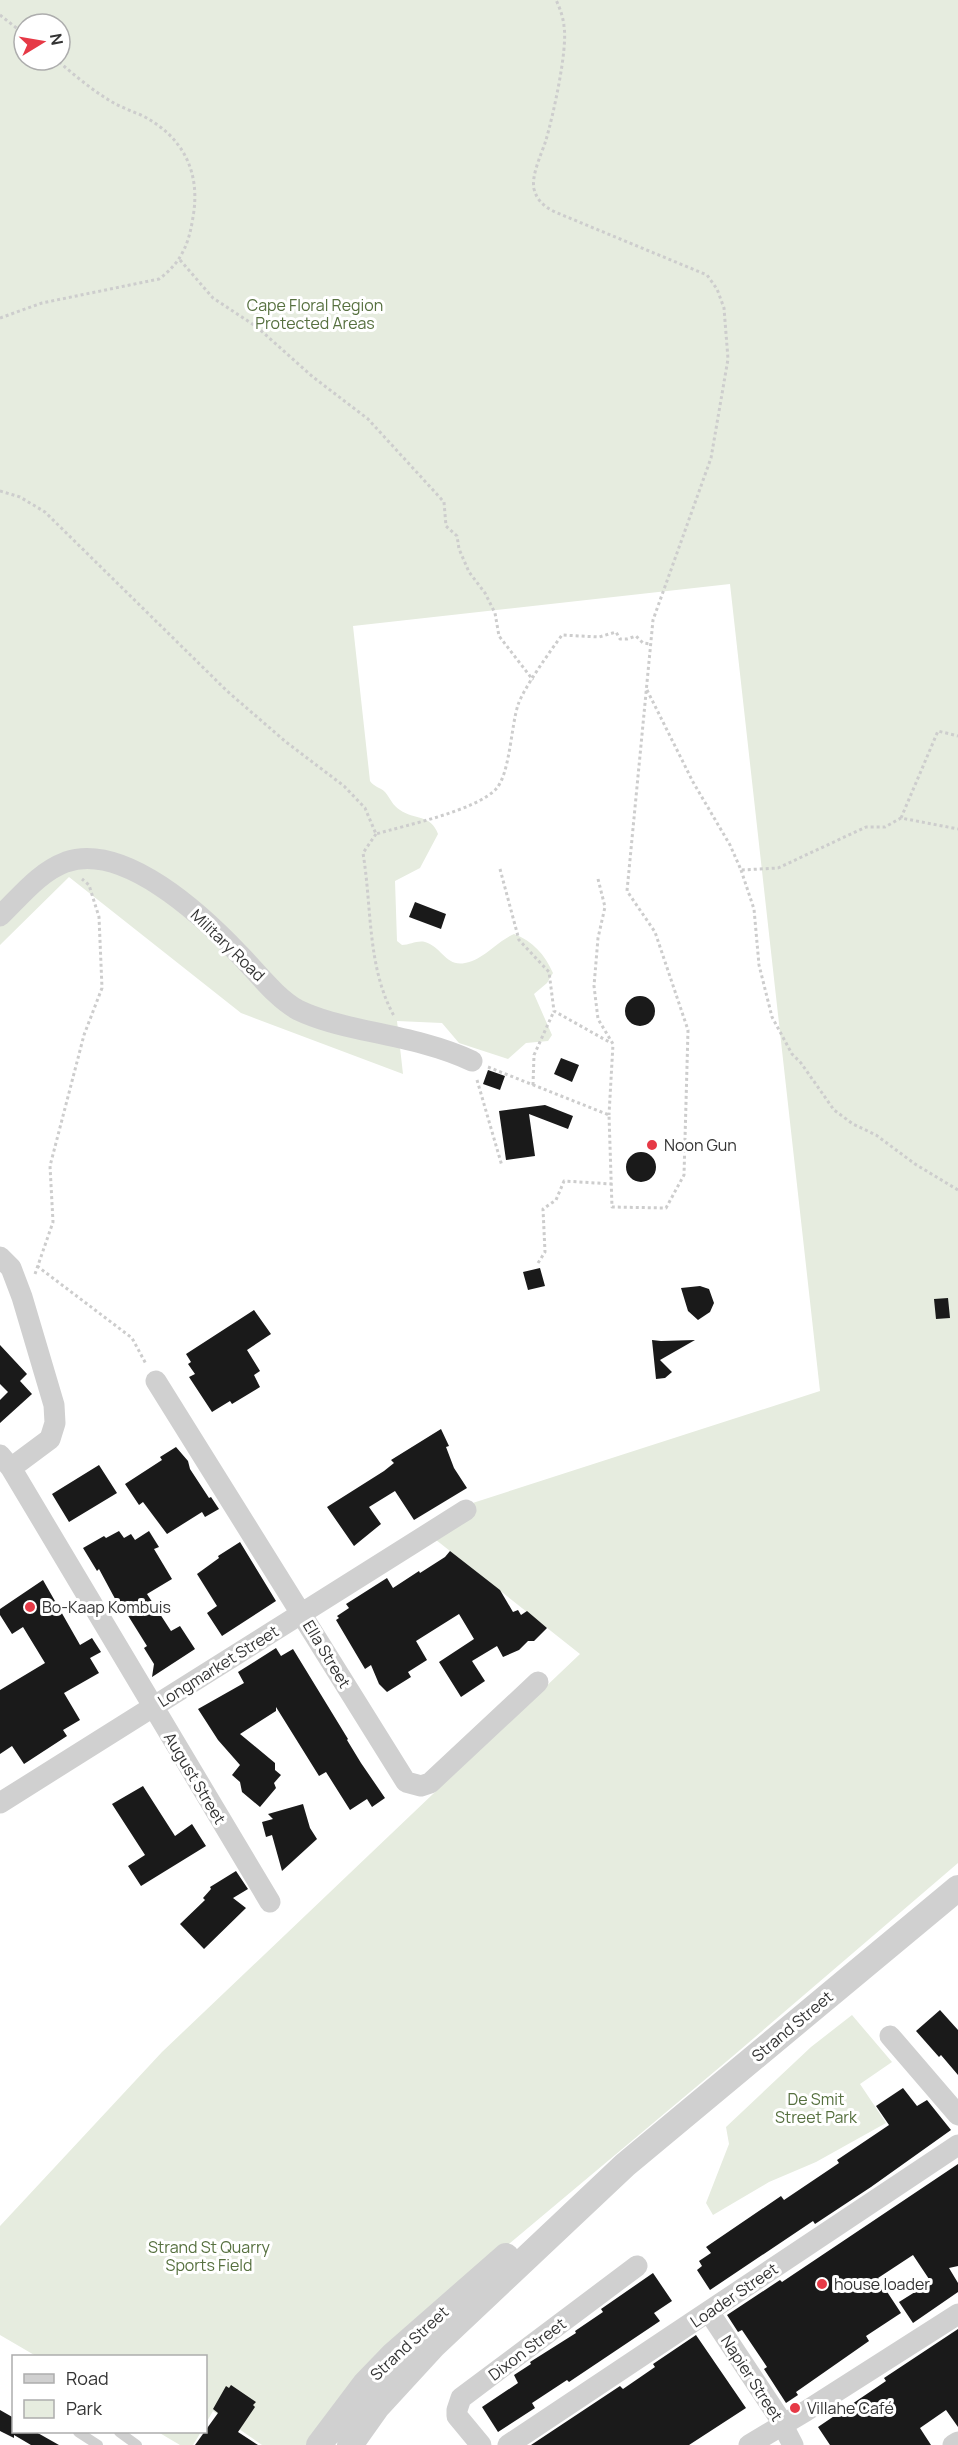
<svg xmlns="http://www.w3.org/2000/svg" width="958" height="2445" viewBox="0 0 958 2445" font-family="Manrope,sans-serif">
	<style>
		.green { fill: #e6ecdf; fill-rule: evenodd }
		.building { fill: #1a1a1a }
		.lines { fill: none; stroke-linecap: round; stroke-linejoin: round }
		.path { stroke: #cdcdcd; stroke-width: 3; stroke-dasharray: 3 3; stroke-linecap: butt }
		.service { stroke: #d0d0d0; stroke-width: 10 }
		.minor { stroke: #d0d0d0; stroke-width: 21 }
		.tertiary { stroke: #d0d0d0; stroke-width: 26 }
		.poi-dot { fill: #e63946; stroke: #fff; stroke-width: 2 }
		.labels { text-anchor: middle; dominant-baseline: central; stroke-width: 6; stroke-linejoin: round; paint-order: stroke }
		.park-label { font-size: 16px; fill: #56703f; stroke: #fff }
		.street-label { font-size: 16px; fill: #333; stroke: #fff }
		.poi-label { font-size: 16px; fill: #333; stroke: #fff; text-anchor: start }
	</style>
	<rect width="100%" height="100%" fill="#fff"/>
	<path class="green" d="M0,0H958V1863L733,2056L448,2295L309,2445H262L213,2411L206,2423V2356H36L0,2335V2226L162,2052L580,1654L426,1532L454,1509L820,1391L730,584L353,626L370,781C374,787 380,787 385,792C390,798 393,806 400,810C414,820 431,814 438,834L420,868L395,881L397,941L402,945C410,945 417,940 425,942C442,947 446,967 465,963C485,959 496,942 514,934C533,941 545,955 553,973L547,983L534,994L552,1035L548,1041L526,1043L508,1059L459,1043L442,1023L397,1021L403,1074L241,1013L69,877L0,945ZM24,24H60V60H24Z
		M852,2015L892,2062L860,2084L886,2123L816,2162L769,2182L713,2215L706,2203L729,2144L726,2127L811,2047Z
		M158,2432H201L193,2445H180Z"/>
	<path class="building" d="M415,902L446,914L441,929L409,917Z
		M625 1011a15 15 0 1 1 30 0a15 15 0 1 1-30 0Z
		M561,1058L579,1065L572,1082L554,1074Z
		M488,1070L505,1076L500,1090L483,1084Z
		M545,1105L573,1116L568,1129L529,1114L535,1156L506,1160L499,1111Z
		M626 1167a15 15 0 1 1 30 0a15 15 0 1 1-30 0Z
		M540,1268L545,1286L528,1290L523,1272Z
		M700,1286L709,1289L714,1303L710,1312L698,1320L688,1311L681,1288Z
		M948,1298L950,1318L936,1319L934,1299Z
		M254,1310L271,1334L247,1350L260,1371L254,1375L260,1387L232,1404L230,1401L212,1412L189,1377L195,1374L188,1364L191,1362L186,1354Z
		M652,1340L661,1341L695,1340L660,1360L672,1372L665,1378L656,1379Z
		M0,1345L27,1374L20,1381L32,1394L0,1423V1400L8,1392L0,1384Z
		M441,1429L449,1446L446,1447L454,1468L467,1488L414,1520L395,1491L369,1507L381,1524L354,1546L327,1507L384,1471L394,1463L391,1460Z
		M176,1447L188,1461L190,1469L209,1498L211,1497L219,1509L205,1517L202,1512L167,1534L143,1502L139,1505L125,1484L162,1460L160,1457Z
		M99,1465L117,1493L69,1522L52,1494Z
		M119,1531L124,1538L131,1534L135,1540L149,1531L159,1547L154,1549L172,1579L147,1594L171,1631L180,1626L195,1649L152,1677L154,1664L144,1648L147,1646L122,1606L120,1608L99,1569L97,1571L83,1548L104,1536L106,1538Z
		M240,1542L276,1601L222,1636L207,1613L217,1606L197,1574L219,1558L218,1556Z
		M450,1551L500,1590L513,1612L518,1610L521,1615L527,1611L547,1628L534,1641H528L519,1650L503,1657L497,1646L472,1661L485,1681L461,1697L439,1662L474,1639L459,1614L416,1641L427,1660L408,1672L411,1677L387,1692L379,1684L371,1665L365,1669L336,1620L339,1618L337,1616L349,1608L346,1604L387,1578L393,1588L419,1571L420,1573L445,1557Z
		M43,1580L80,1645L92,1638L101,1652L90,1658L99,1673L64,1693L80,1720L63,1730L67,1736L24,1764L12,1746L0,1754V1690L45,1663L23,1627L12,1634L0,1615V1609Z
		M276,1648L281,1656L293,1649L348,1739L347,1740L361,1763L385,1798L372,1807L367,1799L350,1810L326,1772L319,1776L276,1707V1711L240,1734L275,1763V1770L281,1775L274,1783L276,1788L260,1807L242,1792L240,1782L232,1775L240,1765L218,1740L198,1709L244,1683L238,1672Z
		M143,1786L175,1836L192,1824L206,1846L141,1886L128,1866L145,1855L112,1804Z
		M303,1804L310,1828L317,1839L282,1871L272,1835L266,1837L262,1822L273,1819L268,1814Z
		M236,1871L248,1889L233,1898L246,1908L204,1949L180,1924L205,1900L203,1898L211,1889L210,1887Z
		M940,2010L958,2030V2075L941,2055L939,2057L916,2031Z
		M903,2088L917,2106L927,2100L951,2130L871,2187L815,2224L813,2221L710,2290L697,2270L702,2266L699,2261L711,2253L706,2247L781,2196L784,2200L839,2163L837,2160L889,2125L876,2106Z
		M958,2164V2266L949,2268L958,2283V2292L913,2323L899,2302L931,2282L913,2255L878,2278L901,2313L866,2336L869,2341L796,2392L798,2395L786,2403L764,2369L767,2367L742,2330L738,2332L727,2315L780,2280L782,2282Z
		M653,2273L672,2301L654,2313L660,2321L569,2382L567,2380L532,2403L535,2408L498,2432L482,2407L518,2383L514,2375L531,2364L530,2362L576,2333L575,2331L603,2312L601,2309Z
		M958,2329V2427L946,2410L920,2428L931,2445H830L818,2427L886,2381L884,2378Z
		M696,2335L746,2408L689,2445H531L620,2386L623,2389L655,2367L653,2364Z
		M231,2385L256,2402L253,2405L255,2407L238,2432L258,2445H195L218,2413L213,2409L226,2386L229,2388Z
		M0,2410L14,2418V2432H36L59,2445H31L14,2435V2438L0,2431Z"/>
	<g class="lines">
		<path class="path" d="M0,15L24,34
			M180,260L213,298L257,327L313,377L368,419L444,502L446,526L457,536L459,549L469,572L485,593L495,613L499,636L533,680
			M0,318L42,303L159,279C181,263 189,244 193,217C201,172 183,136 141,115C131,111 121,107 112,102C92,90 74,75 57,60
			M0,491L20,497L45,512L227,691L286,742L344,786L365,808L376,834C406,825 475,811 496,789C510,774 511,726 518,705C523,689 551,650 562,635L599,637L616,632L620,639H627L636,636L643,643L651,644
			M647,690L693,782L730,845L741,870L778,868L866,827H885L901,818L958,829
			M901,818L938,731L958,736
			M376,834L363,853C372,908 367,967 394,1016
			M500,869L519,940L549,972L554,1011L611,1043
			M741,870L754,909L759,965L772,1017L792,1054L801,1063L834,1110L853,1124L876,1135L915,1164L958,1190
			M598,879L605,907L598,938L594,986L598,1019L613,1044L609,1115
			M488,1067L609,1115L612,1207L666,1208L684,1175L688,1030L655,932L627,891L653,620L711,458L728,359L724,308L717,289L707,275L555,212C545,207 537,201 534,189C531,175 542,153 546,140C553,116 568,49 564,26C563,17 560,8 556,0
			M477,1080L502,1166
			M533,1085L534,1055L554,1011
			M538,1263L545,1252L543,1209L556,1200L564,1181L612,1184
			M37,1266L132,1338L146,1364
			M35,1274L53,1222L50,1166L84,1035L102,988L99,917L89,885L82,879"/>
		<path class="service" d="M78,2432L98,2445
			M119,2432L137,2445"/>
		<path class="minor" d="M0,916C20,897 39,872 66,862C124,842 202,915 239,954C257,972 276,998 298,1010C319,1020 341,1025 363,1030C401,1038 438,1045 472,1061
			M0,1257L11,1268L22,1297L54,1405L55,1423L50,1439L11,1468
			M156,1381L406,1782L421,1786L430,1783L538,1682
			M0,1455L11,1468L270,1902
			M0,1803L466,1510
			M890,2036L958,2115
			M709,2312L778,2416L793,2445
			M481,2445L457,2416V2410L461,2398L637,2266
			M508,2445L958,2145
			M749,2445L806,2411L958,2314
			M953,2445L958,2442"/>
		<path class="tertiary" d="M319,2445L365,2384L393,2355L506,2256
			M350,2445L377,2407L434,2345L625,2165L958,1888"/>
	</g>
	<g class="poi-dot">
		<circle cx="652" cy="1145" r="6"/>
		<circle cx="30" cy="1607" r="6"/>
		<circle cx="822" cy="2284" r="6"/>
		<circle cx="795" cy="2408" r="6"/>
	</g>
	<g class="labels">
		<g class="park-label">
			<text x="315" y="305">Cape Floral Region<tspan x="315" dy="18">Protected Areas</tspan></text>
			<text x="816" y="2099">De Smit<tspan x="816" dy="18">Street Park</tspan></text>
			<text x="209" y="2247">Strand St Quarry<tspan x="209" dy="18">Sports Field</tspan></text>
		</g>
		<g class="street-label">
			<text transform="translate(228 945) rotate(44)">Military Road</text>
			<text transform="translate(327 1654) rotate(59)">Ella Street</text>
			<text transform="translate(218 1666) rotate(-32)">Longmarket Street</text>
			<text transform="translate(195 1778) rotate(59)">August Street</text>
			<text transform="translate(792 2026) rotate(-40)">Strand Street</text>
			<text transform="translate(734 2295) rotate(-34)">Loader Street</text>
			<text transform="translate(409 2343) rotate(-43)">Strand Street</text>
			<text transform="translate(527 2349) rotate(-37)">Dixon Street</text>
			<text transform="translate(752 2378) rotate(57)">Napier Street</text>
		</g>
		<g class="poi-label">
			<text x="664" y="1145">Noon Gun</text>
			<text x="42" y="1607">Bo-Kaap Kombuis</text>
			<text x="834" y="2284">house loader</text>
			<text x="807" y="2408">Villahe Café</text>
		</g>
	</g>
	<rect x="12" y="2355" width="195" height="78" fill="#ffffff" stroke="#adadad" stroke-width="1.5"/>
	<rect x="24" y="2374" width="30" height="9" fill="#d0d0d0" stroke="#adadad" stroke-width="1.5"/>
	<text x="66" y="2385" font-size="18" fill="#333333">Road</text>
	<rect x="24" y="2400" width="30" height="18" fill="#e6ecdf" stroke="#adadad" stroke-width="1.5"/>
	<text x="66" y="2415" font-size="18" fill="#333333">Park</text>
	<g transform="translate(42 42) rotate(79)"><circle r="28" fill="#ffffff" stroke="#adadad" stroke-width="1.5"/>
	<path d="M0-4.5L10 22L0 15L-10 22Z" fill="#e63946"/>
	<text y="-9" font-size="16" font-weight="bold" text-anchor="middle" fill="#333333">N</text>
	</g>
</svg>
